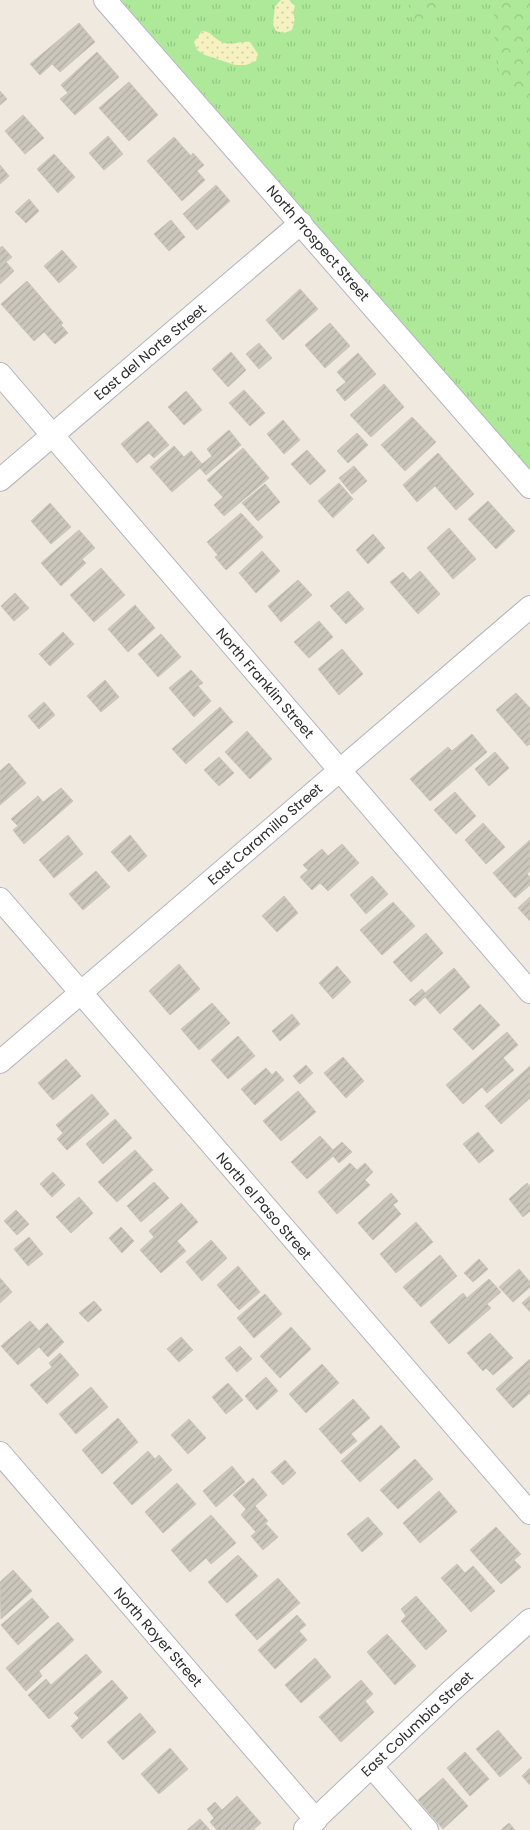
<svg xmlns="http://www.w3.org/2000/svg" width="530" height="1830" viewBox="0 0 530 1830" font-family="Poppins,sans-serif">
<defs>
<pattern id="grass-tufts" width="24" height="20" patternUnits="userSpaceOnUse" patternTransform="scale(1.25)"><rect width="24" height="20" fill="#ade998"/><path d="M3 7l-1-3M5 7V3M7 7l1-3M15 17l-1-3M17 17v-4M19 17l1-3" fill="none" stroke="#95c883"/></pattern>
<pattern id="forest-crowns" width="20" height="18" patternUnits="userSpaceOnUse" patternTransform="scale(1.25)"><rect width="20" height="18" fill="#ade998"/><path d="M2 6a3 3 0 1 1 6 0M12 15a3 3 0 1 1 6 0" fill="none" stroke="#95c883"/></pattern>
<pattern id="sand-dots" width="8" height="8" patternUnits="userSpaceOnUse" patternTransform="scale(1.25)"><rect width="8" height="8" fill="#f5f1c0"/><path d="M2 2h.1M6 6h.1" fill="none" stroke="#d2cfa5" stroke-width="1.8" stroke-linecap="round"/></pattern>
<pattern id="building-hatch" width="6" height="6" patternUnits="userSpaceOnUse" patternTransform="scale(1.25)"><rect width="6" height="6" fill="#cbc7bd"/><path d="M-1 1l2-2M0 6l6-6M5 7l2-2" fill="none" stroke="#afaba3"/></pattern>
</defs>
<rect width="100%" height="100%" fill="#efe9df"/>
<path fill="url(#grass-tufts)" d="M121 0H530V470L520 458Z"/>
<path fill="url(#forest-crowns)" d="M411 0H454L451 9 420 26 406 12Z
M494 0H530V48L527 55 530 61V101C517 93 506 85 499 71 494 62 494 13 494 0Z"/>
<path fill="url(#sand-dots)" d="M281 0H289L295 6 293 13 295 19 292 30 284 33 276 31 273 24 275 6Z
M202 31C211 31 214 39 222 42 231 46 241 41 250 42L258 54 256 61 246 65H235L205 55 197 50 194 42Z"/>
<path fill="url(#building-hatch)" stroke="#cbc6b8" d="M79 23 95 42 60 72 52 64 40 75 30 64Z
M97 52 119 77 75 115 60 99 68 93 61 85Z
M129 82 158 115 129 141 99 108Z
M0 91 7 99 0 105Z
M23 115 44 138 25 154 5 131Z
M108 136 123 154 104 170 89 153Z
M174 137 191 156 193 153 204 165 197 171 205 180 182 201 147 161Z
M54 154 75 177 58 193 37 169Z
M0 165 9 176 0 184Z
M216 185 230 201 197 230 183 214Z
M29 199 39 211 26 223 15 212Z
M171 220 185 237 169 251 154 234Z
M2 246 12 257 6 262 14 271 0 284V248Z
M62 250 77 267 59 283 44 266Z
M27 281 63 323 61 325 68 333 55 344 44 332 34 341 1 304Z
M300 289 318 309 283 340 266 320Z
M330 323 350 346 325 368 305 345Z
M259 343 272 358 259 369 246 354Z
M231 352 246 370 228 387 212 369Z
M358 353 376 374 345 401 336 390 346 382 337 372Z
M384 384 404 407 371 437 350 415Z
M244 390 265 413 250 426 229 403Z
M186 391 202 410 184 425 168 407Z
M412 417 436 442 405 471 381 445Z
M283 420 300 440 284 454 267 434Z
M148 421 169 445 154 458 149 453 137 463 121 444Z
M229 430 241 445 206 475 200 468 172 492 150 467 174 446 184 457 191 451 202 464 212 456 207 449Z
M357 433 368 445 348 463 337 451Z
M243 448 269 478 224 516 214 505 223 497 207 480Z
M307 450 326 471 310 485 291 464Z
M438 453 474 494 456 510 435 486 417 502 403 485Z
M354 466 367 481 352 494 339 478Z
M339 483 353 499 333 518 318 501Z
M265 484 280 502 258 521 242 503Z
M488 501 515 531 496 549 468 519Z
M50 503 71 527 51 544 31 521Z
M241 513 263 537 226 570 215 557 218 555 207 542Z
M449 528 476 559 453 579 427 548Z
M79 530 95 548 82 559 86 563 61 586 41 563Z
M373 534 385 548 368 564 356 550Z
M262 551 280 571 256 593 239 573Z
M101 568 125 595 94 622 70 595Z
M420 571 440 594 418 614 390 582 403 572 410 580Z
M298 580 312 595 281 622 268 606Z
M348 591 364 609 346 624 330 606Z
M15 593 29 608 14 621 1 606Z
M135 605 155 628 128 652 108 629Z
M319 621 333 637 309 658 294 642Z
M63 632 74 644 50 666 39 654Z
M161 634 181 657 158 677 138 654Z
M342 649 363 674 339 695 318 669Z
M191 670 203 683 198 686 211 701 194 717 169 688Z
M105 680 119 697 101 712 87 696Z
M516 693 530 708V744L527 746 496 710Z
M44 702 55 715 39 729 28 716Z
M220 707 233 722 186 764 172 749Z
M247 731 272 759 250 779 225 752Z
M472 734 487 752 430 801 410 779 448 747 452 751Z
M495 752 509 768 489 786 475 769Z
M219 757 234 773 219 786 204 770Z
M9 763 26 783 0 805V771Z
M61 788 73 801 24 844 13 830 18 826 11 819 38 796 43 802Z
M455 792 476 816 456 834 434 810Z
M483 823 505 847 486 864 465 840Z
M68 835 83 854 54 878 39 860Z
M130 835 147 856 129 872 111 852Z
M530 840V871L527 874 530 877V885L515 898 493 873Z
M342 844 359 863 328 891 320 883 312 890 300 877 308 870 303 865 322 849 328 856Z
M96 871 110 887 83 910 69 894Z
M372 876 388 894 366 914 350 895Z
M284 896 298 913 277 932 262 916Z
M530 897V921L518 908Z
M393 902 415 926 382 955 360 930Z
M426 933 443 953 411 982 393 962Z
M179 964 200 989 170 1015 149 991Z
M337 966 351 982 333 999 319 983Z
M454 968 470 987 440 1014 425 997 415 1006 409 1000 422 989 425 993Z
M212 1003 230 1023 199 1050 181 1029Z
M480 1004 500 1025 473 1050 453 1029Z
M292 1014 300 1024 280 1041 272 1031Z
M507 1032 518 1045 503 1058 514 1070 487 1093 482 1087 463 1104 446 1085Z
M238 1036 255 1056 228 1079 211 1060Z
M343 1057 364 1081 346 1098 324 1073Z
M66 1059 81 1076 53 1100 38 1083Z
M306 1065 313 1073 300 1084 293 1076Z
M530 1066V1098L501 1124 485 1106Z
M266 1068 272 1075 276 1071 284 1080 255 1105 241 1089Z
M298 1091 316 1112 281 1141 263 1121Z
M92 1094 109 1114 67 1150 57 1139 63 1133 56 1125Z
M115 1119 132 1138 103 1164 86 1144Z
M478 1132 494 1151 479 1163 463 1144Z
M320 1136 333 1150 342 1142 352 1152 339 1163 333 1156 307 1179 291 1162Z
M135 1150 153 1170 117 1202 98 1182Z
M350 1163 357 1170 365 1163 373 1172 365 1180 370 1185 337 1214 318 1192Z
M53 1172 65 1185 52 1197 40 1184Z
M154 1182 169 1198 141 1222 127 1206Z
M527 1183 530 1187V1211L523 1217 509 1199Z
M391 1193 398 1201 393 1205 401 1214 373 1240 358 1223Z
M79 1197 93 1213 71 1233 56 1217Z
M181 1203 198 1222 177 1241 186 1251 161 1273 140 1250 154 1237 149 1231Z
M16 1210 29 1224 17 1235 4 1221Z
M416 1222 433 1242 396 1273 380 1254Z
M121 1227 134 1241 122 1253 109 1238Z
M29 1237 43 1254 28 1266 14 1249Z
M211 1240 227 1258 202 1281 186 1262Z
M440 1255 457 1276 421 1307 403 1287Z
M479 1259 488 1269 473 1282 464 1273Z
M238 1266 260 1292 239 1310 217 1285Z
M519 1269 530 1282V1287L513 1302 499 1287Z
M0 1278 12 1292 0 1303Z
M489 1279 501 1292 487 1304 491 1308 449 1344 430 1322 463 1293 467 1298Z
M265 1294 282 1314 254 1338 237 1318Z
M530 1296V1312L522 1303Z
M94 1301 102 1310 88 1322 79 1313Z
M30 1321 39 1331 47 1323 64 1342 48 1357 39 1347 18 1365 1 1346Z
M291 1327 311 1349 280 1378 260 1356Z
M490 1333 513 1358 493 1375 486 1368 483 1371 467 1353Z
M181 1337 193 1350 179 1362 167 1349Z
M240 1346 252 1359 237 1372 225 1358Z
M60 1353 79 1375 47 1404 30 1385 52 1367 49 1363Z
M530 1359V1393L513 1408 496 1389Z
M322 1364 339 1383 306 1413 289 1394Z
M266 1377 278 1391 257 1410 245 1396Z
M228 1383 243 1400 226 1414 212 1397Z
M91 1387 108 1407 76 1434 59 1414Z
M353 1399 370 1418 351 1434 357 1441 341 1454 319 1429Z
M118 1418 138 1442 102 1474 82 1450Z
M189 1419 206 1438 188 1454 171 1435Z
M381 1425 400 1447 360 1482 341 1461Z
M148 1451 155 1459 159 1455 172 1470 132 1505 113 1483Z
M415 1459 433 1479 398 1509 380 1490Z
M285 1460 296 1473 283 1485 271 1472Z
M232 1466 245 1482 216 1507 203 1491Z
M253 1478 267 1495 255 1506 268 1521 256 1532 241 1515 246 1509 233 1495Z
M177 1483 196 1504 163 1533 145 1512Z
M439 1491 457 1512 420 1543 403 1523Z
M211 1515 236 1543 211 1564 206 1558 190 1572 171 1550Z
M368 1517 383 1534 362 1552 347 1534Z
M266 1524 278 1537 263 1550 251 1536Z
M496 1527 521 1554 514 1560 521 1567 501 1584 470 1550Z
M238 1555 258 1576 227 1603 208 1582Z
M457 1564 465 1573 473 1566 495 1591 471 1612 441 1578Z
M13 1570 32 1591 1 1619 0 1582Z
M278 1578 300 1603 257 1640 235 1615Z
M416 1596 447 1631 426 1650 401 1621 406 1616 401 1609Z
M32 1598 49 1617 18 1645 1 1625Z
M297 1615 306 1625 299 1631 307 1640 275 1669 258 1650Z
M58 1622 74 1640 39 1671 42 1676 26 1691 6 1668Z
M387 1634 416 1666 395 1685 367 1652Z
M86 1654 102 1672 49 1719 28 1695 46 1679 51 1685Z
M315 1658 331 1677 301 1703 285 1685Z
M112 1680 128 1698 82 1739 71 1726 79 1718 74 1713Z
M361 1680 373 1694 365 1701 374 1712 341 1742 319 1717Z
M140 1713 156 1732 123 1760 107 1742Z
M498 1730 522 1758 500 1777 476 1749Z
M170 1748 188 1769 159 1794 141 1774Z
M465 1752 489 1779 470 1796 447 1768Z
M530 1768V1785L522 1776Z
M443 1778 468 1806 443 1829 418 1800Z
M237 1796 261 1823 253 1830H217L210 1822 214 1818 207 1809 215 1802 222 1810Z
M200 1819 210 1830H187Z
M509 1823 515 1830H501Z"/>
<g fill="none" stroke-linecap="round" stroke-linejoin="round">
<g stroke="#b3b4c1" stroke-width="24">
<path id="minor" d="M105 0 530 487
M0 374 530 992
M0 480 301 223
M0 899 530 1513
M0 1062 530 607
M0 1453 316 1820
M372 1767 427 1830
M305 1829 450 1692 530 1620"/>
</g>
<use href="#minor" stroke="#fff" stroke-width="22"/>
</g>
<g text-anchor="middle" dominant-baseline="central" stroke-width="4" stroke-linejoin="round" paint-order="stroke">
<g font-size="14" fill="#2d2d2d" stroke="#fff">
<text transform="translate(318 243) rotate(49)">North Prospect Street</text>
<text transform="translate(150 352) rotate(-40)">East del Norte Street</text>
<text transform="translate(265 683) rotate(49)">North Franklin Street</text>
<text transform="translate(265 834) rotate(-41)">East Caramillo Street</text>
<text transform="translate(264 1206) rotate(49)">North el Paso Street</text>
<text transform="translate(158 1637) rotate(49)">North Royer Street</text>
<text transform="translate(417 1724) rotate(-43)">East Columbia Street</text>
</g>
</g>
</svg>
